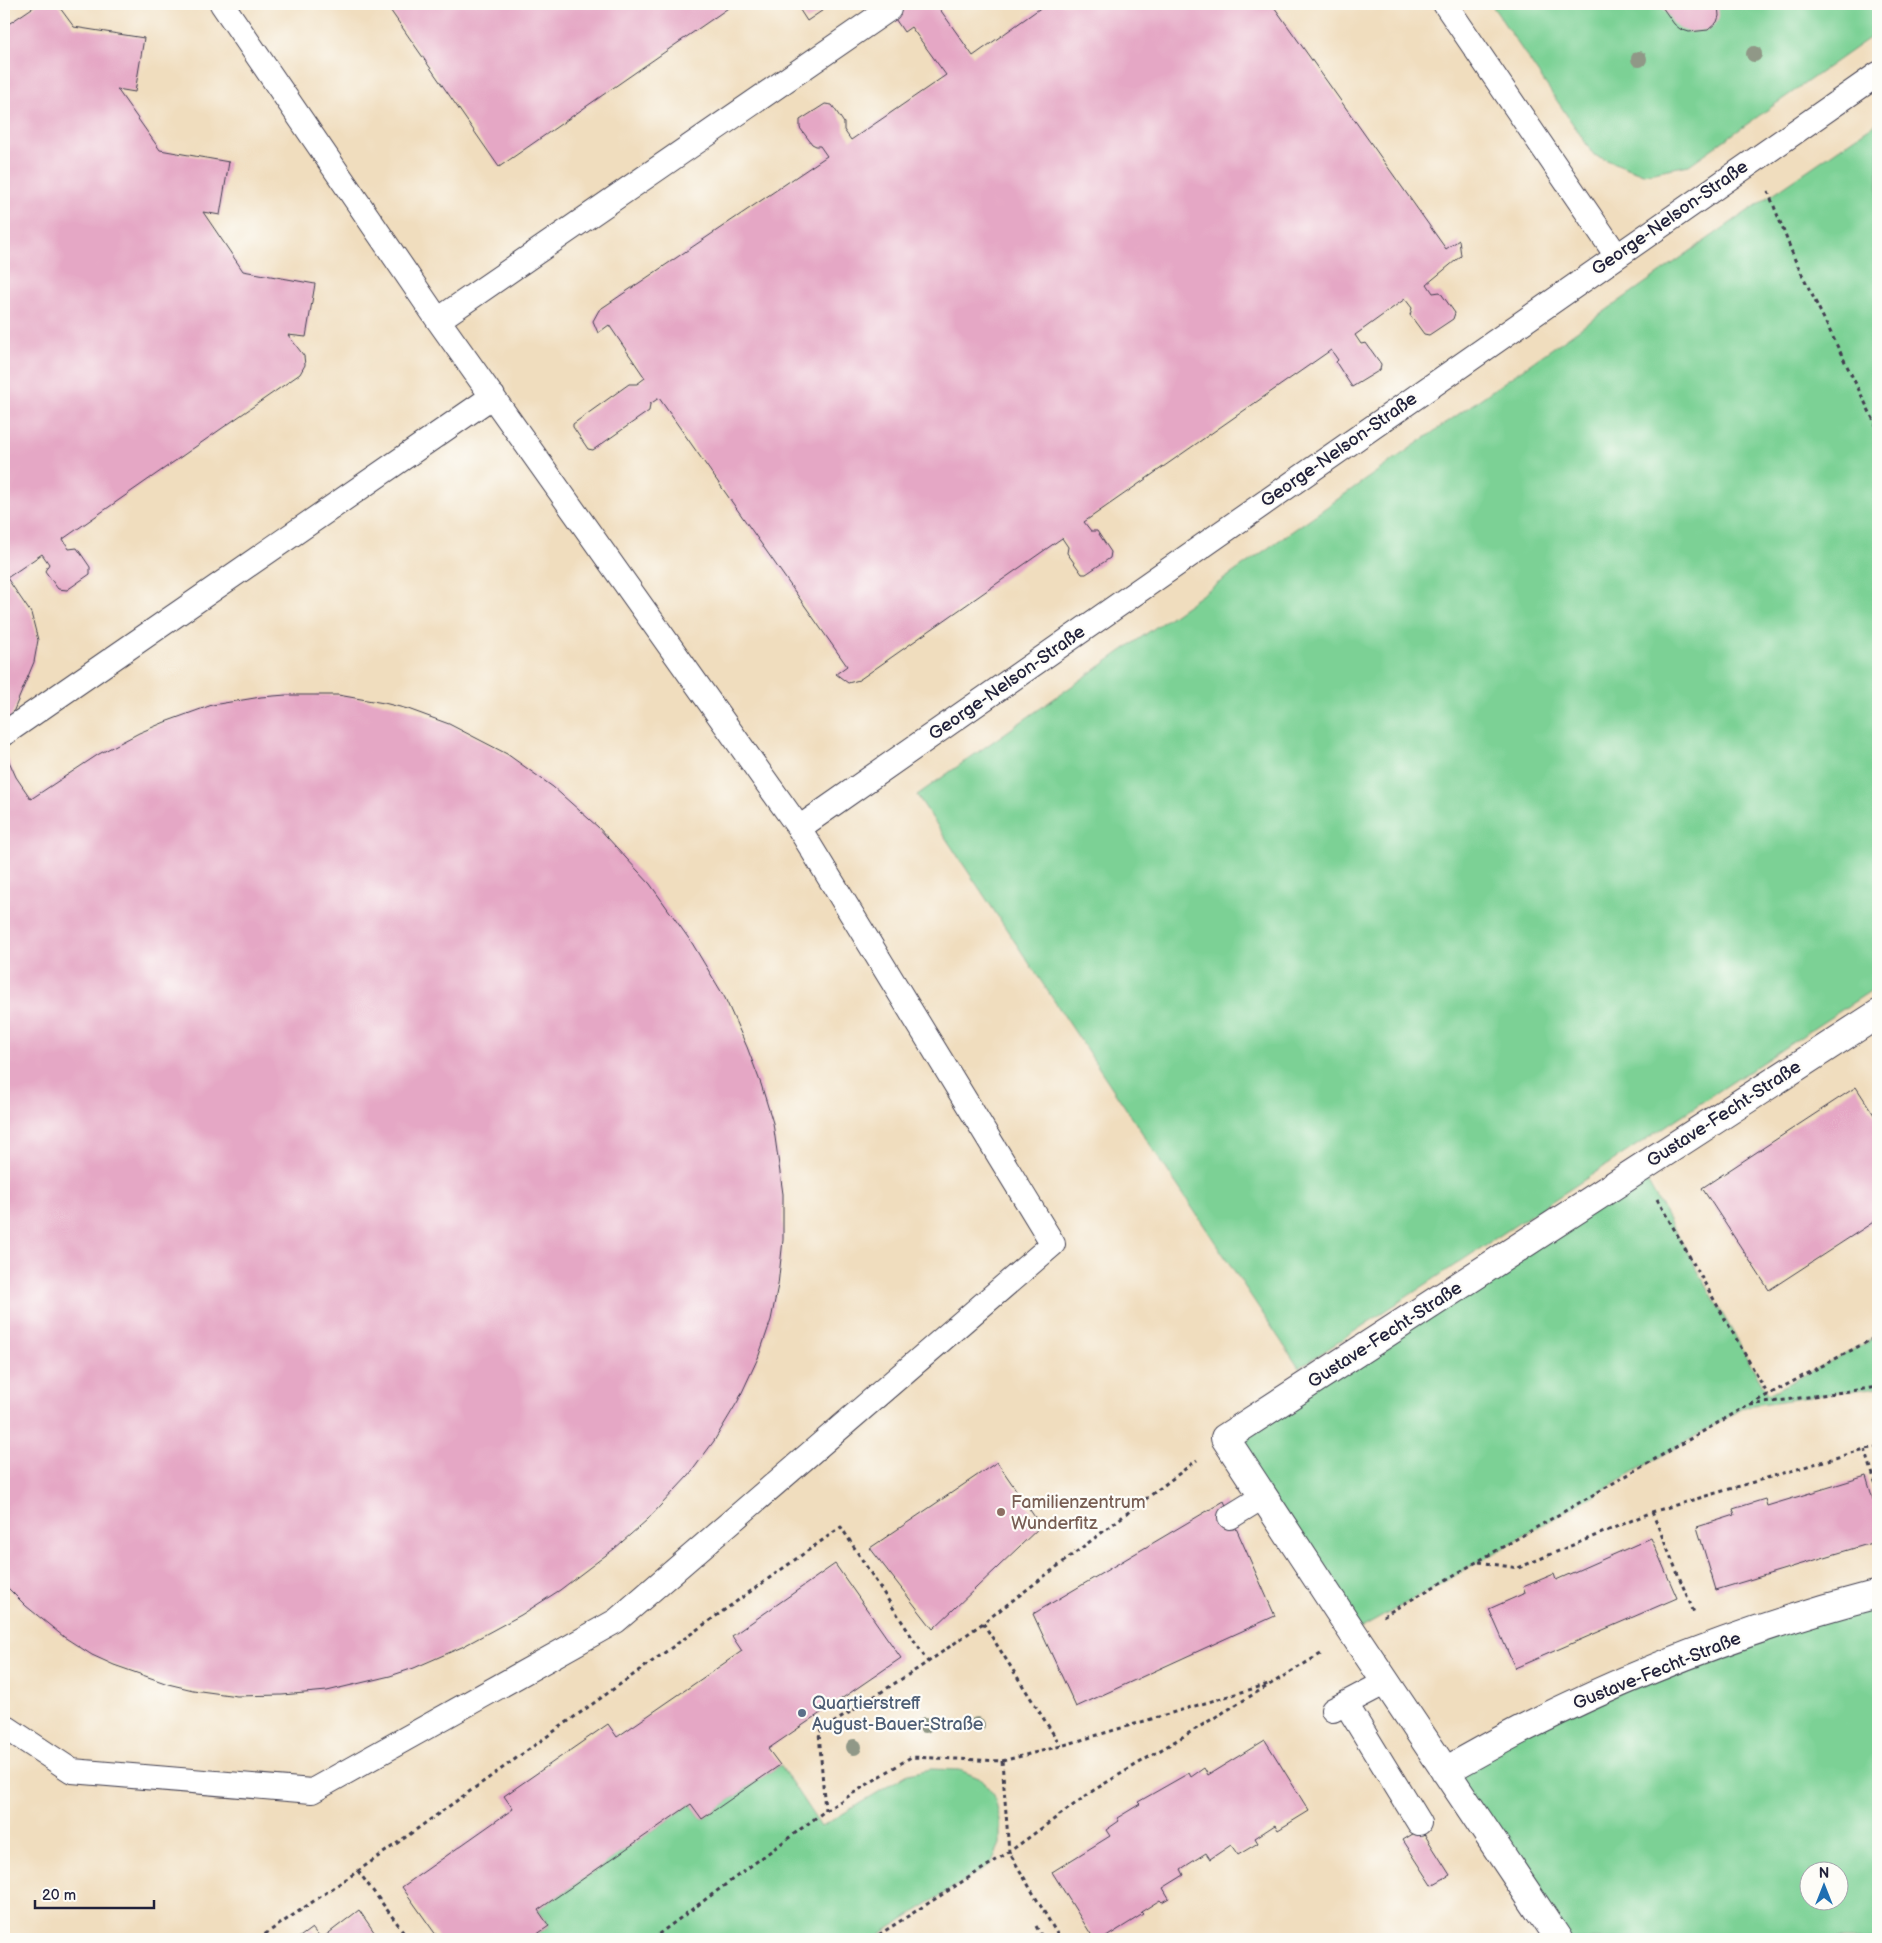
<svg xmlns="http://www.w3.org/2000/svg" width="1882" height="1943" viewBox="0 0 1882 1943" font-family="'Balsamiq Sans',sans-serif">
<rect width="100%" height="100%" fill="#fdfcf7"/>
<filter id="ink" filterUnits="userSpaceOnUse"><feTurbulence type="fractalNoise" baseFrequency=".02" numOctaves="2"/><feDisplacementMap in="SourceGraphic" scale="10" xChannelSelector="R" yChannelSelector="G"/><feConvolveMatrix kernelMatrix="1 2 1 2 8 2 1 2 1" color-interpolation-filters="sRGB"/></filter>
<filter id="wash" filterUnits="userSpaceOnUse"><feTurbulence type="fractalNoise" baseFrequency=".0096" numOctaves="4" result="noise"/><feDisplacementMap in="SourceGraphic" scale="20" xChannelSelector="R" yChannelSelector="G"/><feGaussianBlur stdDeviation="1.12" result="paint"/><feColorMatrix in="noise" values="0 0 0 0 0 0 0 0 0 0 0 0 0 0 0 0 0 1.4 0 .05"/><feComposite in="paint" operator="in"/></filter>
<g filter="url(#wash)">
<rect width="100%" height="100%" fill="#f0ddbe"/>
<path fill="#7cd195" stroke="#4f7a68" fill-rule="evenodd" d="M1491 4H1878V32L1689 165 1643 174 1594 155Z
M1878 122V986L1299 1368 917 795 1729 224Z
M1640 1169 1768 1394 1878 1336V1387L1747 1406 1479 1562 1353 1633 1225 1438Z
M1878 1594V1939H1558L1445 1771 1528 1726ZM1810 1870H1840V1900H1810Z
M780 1765 821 1827 908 1774 931 1769 960 1770 981 1779 994 1795 1000 1820V1844L991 1864 872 1939H530L549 1926 538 1910 691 1804 702 1819Z"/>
<g id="blocks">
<path fill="#e5a7c5" d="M38 4H57L74 27 144 38 135 92 117 89 160 150 229 162 220 215 203 212 243 271 315 284 306 337 288 335 304 356 305 365 300 374 63 539 69 549 77 548 90 567V574L67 590 58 589 45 571 49 564 42 554 7 578 31 613 38 640 34 662 4 734V27Z
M386 4H734L499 167Z
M796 4H832L807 21Z
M885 4H945L939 8 973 56 1046 4H1272L1446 249 1459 240 1461 256 1427 284 1433 293 1440 292 1455 313 1453 319 1429 335 1424 334 1410 315 1412 308 1405 299 1355 335 1361 344 1366 343 1381 364 1380 370 1352 387 1337 364 1336 362 1338 360 1331 350 1084 522 1091 531H1097L1111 552 1110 558 1086 574H1082L1067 553 1068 547 1062 538 859 680 848 683 836 674 847 666 659 398 650 404 649 411 593 450 588 449 573 427V424L629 384H637L645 378 609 325 598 333 593 321 599 310 827 156 820 146H816L812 144 800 128V120L825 104 832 105 844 123V130L851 140 946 75 911 27 904 32Z
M1660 4H1718L1719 16 1717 22 1708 30 1689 32 1680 29 1674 24Z
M286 695H338L384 703 408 709 449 724 507 754 553 787 598 827 626 858 650 884 692 943 725 998 747 1047 761 1084 773 1123 783 1194V1240L778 1285 771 1320 758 1358 738 1401 714 1441 689 1475 647 1520 614 1549 560 1590 521 1615 462 1647 414 1668 390 1676 327 1691 282 1695 237 1696 193 1690 168 1684 114 1665 92 1655 64 1637 26 1606 4 1584V750L16 777 31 799 99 754 139 733 165 722 212 705 261 697Z
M1856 1087 1878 1121V1219L1769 1290 1702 1188Z
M997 1462 1041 1526 933 1629 870 1548Z
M1866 1476 1878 1516V1541L1716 1590 1697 1527 1735 1515 1733 1509 1765 1499 1767 1506Z
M1224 1501 1275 1616 1076 1707 1033 1614Z
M1651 1538 1677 1598 1515 1668 1489 1609 1525 1593 1523 1587 1554 1574 1556 1580Z
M835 1564 901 1658 768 1749 780 1765 702 1819 691 1804 538 1910 549 1926 530 1939H439L402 1887 513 1809 504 1796 608 1724 617 1737 742 1651 732 1636Z
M1265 1740 1309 1811 1278 1830 1275 1825 1255 1838 1258 1843 1238 1855 1231 1845 1210 1859 1206 1853 1181 1869 1184 1875 1163 1888 1169 1898 1162 1902 1160 1900 1141 1912 1143 1914 1103 1939H1094L1052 1872 1110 1836 1106 1830 1119 1821 1117 1818 1140 1804 1138 1802 1189 1773 1191 1777 1204 1768 1208 1775Z
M1421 1829 1450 1875 1432 1885 1403 1840Z
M359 1910 379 1939H297L312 1928 321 1939Z"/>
</g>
</g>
<g filter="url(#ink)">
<use href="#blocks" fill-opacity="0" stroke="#413e4f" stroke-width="1"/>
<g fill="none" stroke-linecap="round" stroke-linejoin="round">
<g stroke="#413e4f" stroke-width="26">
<path id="service" d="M1445 4 1617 256
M438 320 889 9
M5 733 493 396
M799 828 1878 74
M1230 1517 1264 1496
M1346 1704 1419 1823
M1333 1710 1386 1682
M4 1726 72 1771 312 1791 616 1621 1053 1244 799 828 438 320 222 4"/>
</g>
<g stroke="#413e4f" stroke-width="30">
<path id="minor" d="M1445 1771C1473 1756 1500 1740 1528 1726 1639 1670 1757 1625 1878 1594
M1558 1939 1353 1633 1225 1438 1878 1014"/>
</g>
<path stroke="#413e4f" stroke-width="3" stroke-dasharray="4 4" stroke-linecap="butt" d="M1576 4 1584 7 1594 4
M1768 191 1795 260 1878 429
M1657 1199 1768 1395
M1750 1405 1878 1387
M1865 1449 1878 1491
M1652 1512 1695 1615
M1479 1562 1518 1568 1652 1512 1865 1449 1878 1447
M1383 1616 1747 1406 1878 1336
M983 1623 1061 1746
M1002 1761 1009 1852 1060 1939
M825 1811 819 1732 928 1662 983 1623 1197 1460
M358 1871 409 1939
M1036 1926 1043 1939
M258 1939 358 1871 841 1527 928 1662
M652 1939 825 1811 911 1757 1002 1761 1061 1746 1272 1683
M872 1939 1009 1852 1094 1790 1324 1652"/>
<use href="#service" stroke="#fff" stroke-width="24"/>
<use href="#minor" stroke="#fff" stroke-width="28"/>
</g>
<g fill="#909887">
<circle cx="1754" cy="54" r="8"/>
<circle cx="1639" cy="59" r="8"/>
<circle cx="925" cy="1725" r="8"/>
<circle cx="977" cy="1725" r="8"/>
<circle cx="854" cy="1747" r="8"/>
</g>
</g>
<circle fill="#8d6e63" stroke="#fdfcf7" stroke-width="2" cx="1001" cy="1512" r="5"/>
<circle fill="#5c6f8a" stroke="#fdfcf7" stroke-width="2" cx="802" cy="1713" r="5"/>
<g text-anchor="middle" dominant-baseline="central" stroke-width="4.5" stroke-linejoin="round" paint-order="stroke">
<g font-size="18" fill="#22223b" stroke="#fdfcf7">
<text transform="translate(1670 218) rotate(-35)">George-Nelson-Straße</text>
<text transform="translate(1339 450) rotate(-35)">George-Nelson-Straße</text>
<text transform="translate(1007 683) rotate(-35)">George-Nelson-Straße</text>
<text transform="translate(1724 1114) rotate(-33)">Gustave-Fecht-Straße</text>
<text transform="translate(1385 1335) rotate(-33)">Gustave-Fecht-Straße</text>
<text transform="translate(1657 1671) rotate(-22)">Gustave-Fecht-Straße</text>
</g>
<g font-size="18" fill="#785e54" stroke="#fdfcf7" text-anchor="start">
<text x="1011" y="1502">Familienzentrum<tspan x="1011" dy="21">Wunderfitz</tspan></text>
</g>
<g font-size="18" fill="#4e5e75" stroke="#fdfcf7" text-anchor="start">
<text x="812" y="1703">Quartierstreff<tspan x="812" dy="21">August-Bauer-Straße</tspan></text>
</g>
</g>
<rect width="1882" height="1943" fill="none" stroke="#fdfcf7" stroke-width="20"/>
<g transform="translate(1824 1886)"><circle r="24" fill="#fdfcf7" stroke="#a5a5ac"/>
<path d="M0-4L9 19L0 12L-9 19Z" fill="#1f6fb2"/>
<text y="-8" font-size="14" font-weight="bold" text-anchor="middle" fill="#22223b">N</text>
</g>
<path d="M35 1900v8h119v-8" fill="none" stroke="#22223b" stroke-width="2.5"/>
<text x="42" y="1900" font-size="15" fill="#22223b" stroke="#fdfcf7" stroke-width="4" paint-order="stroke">20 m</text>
</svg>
